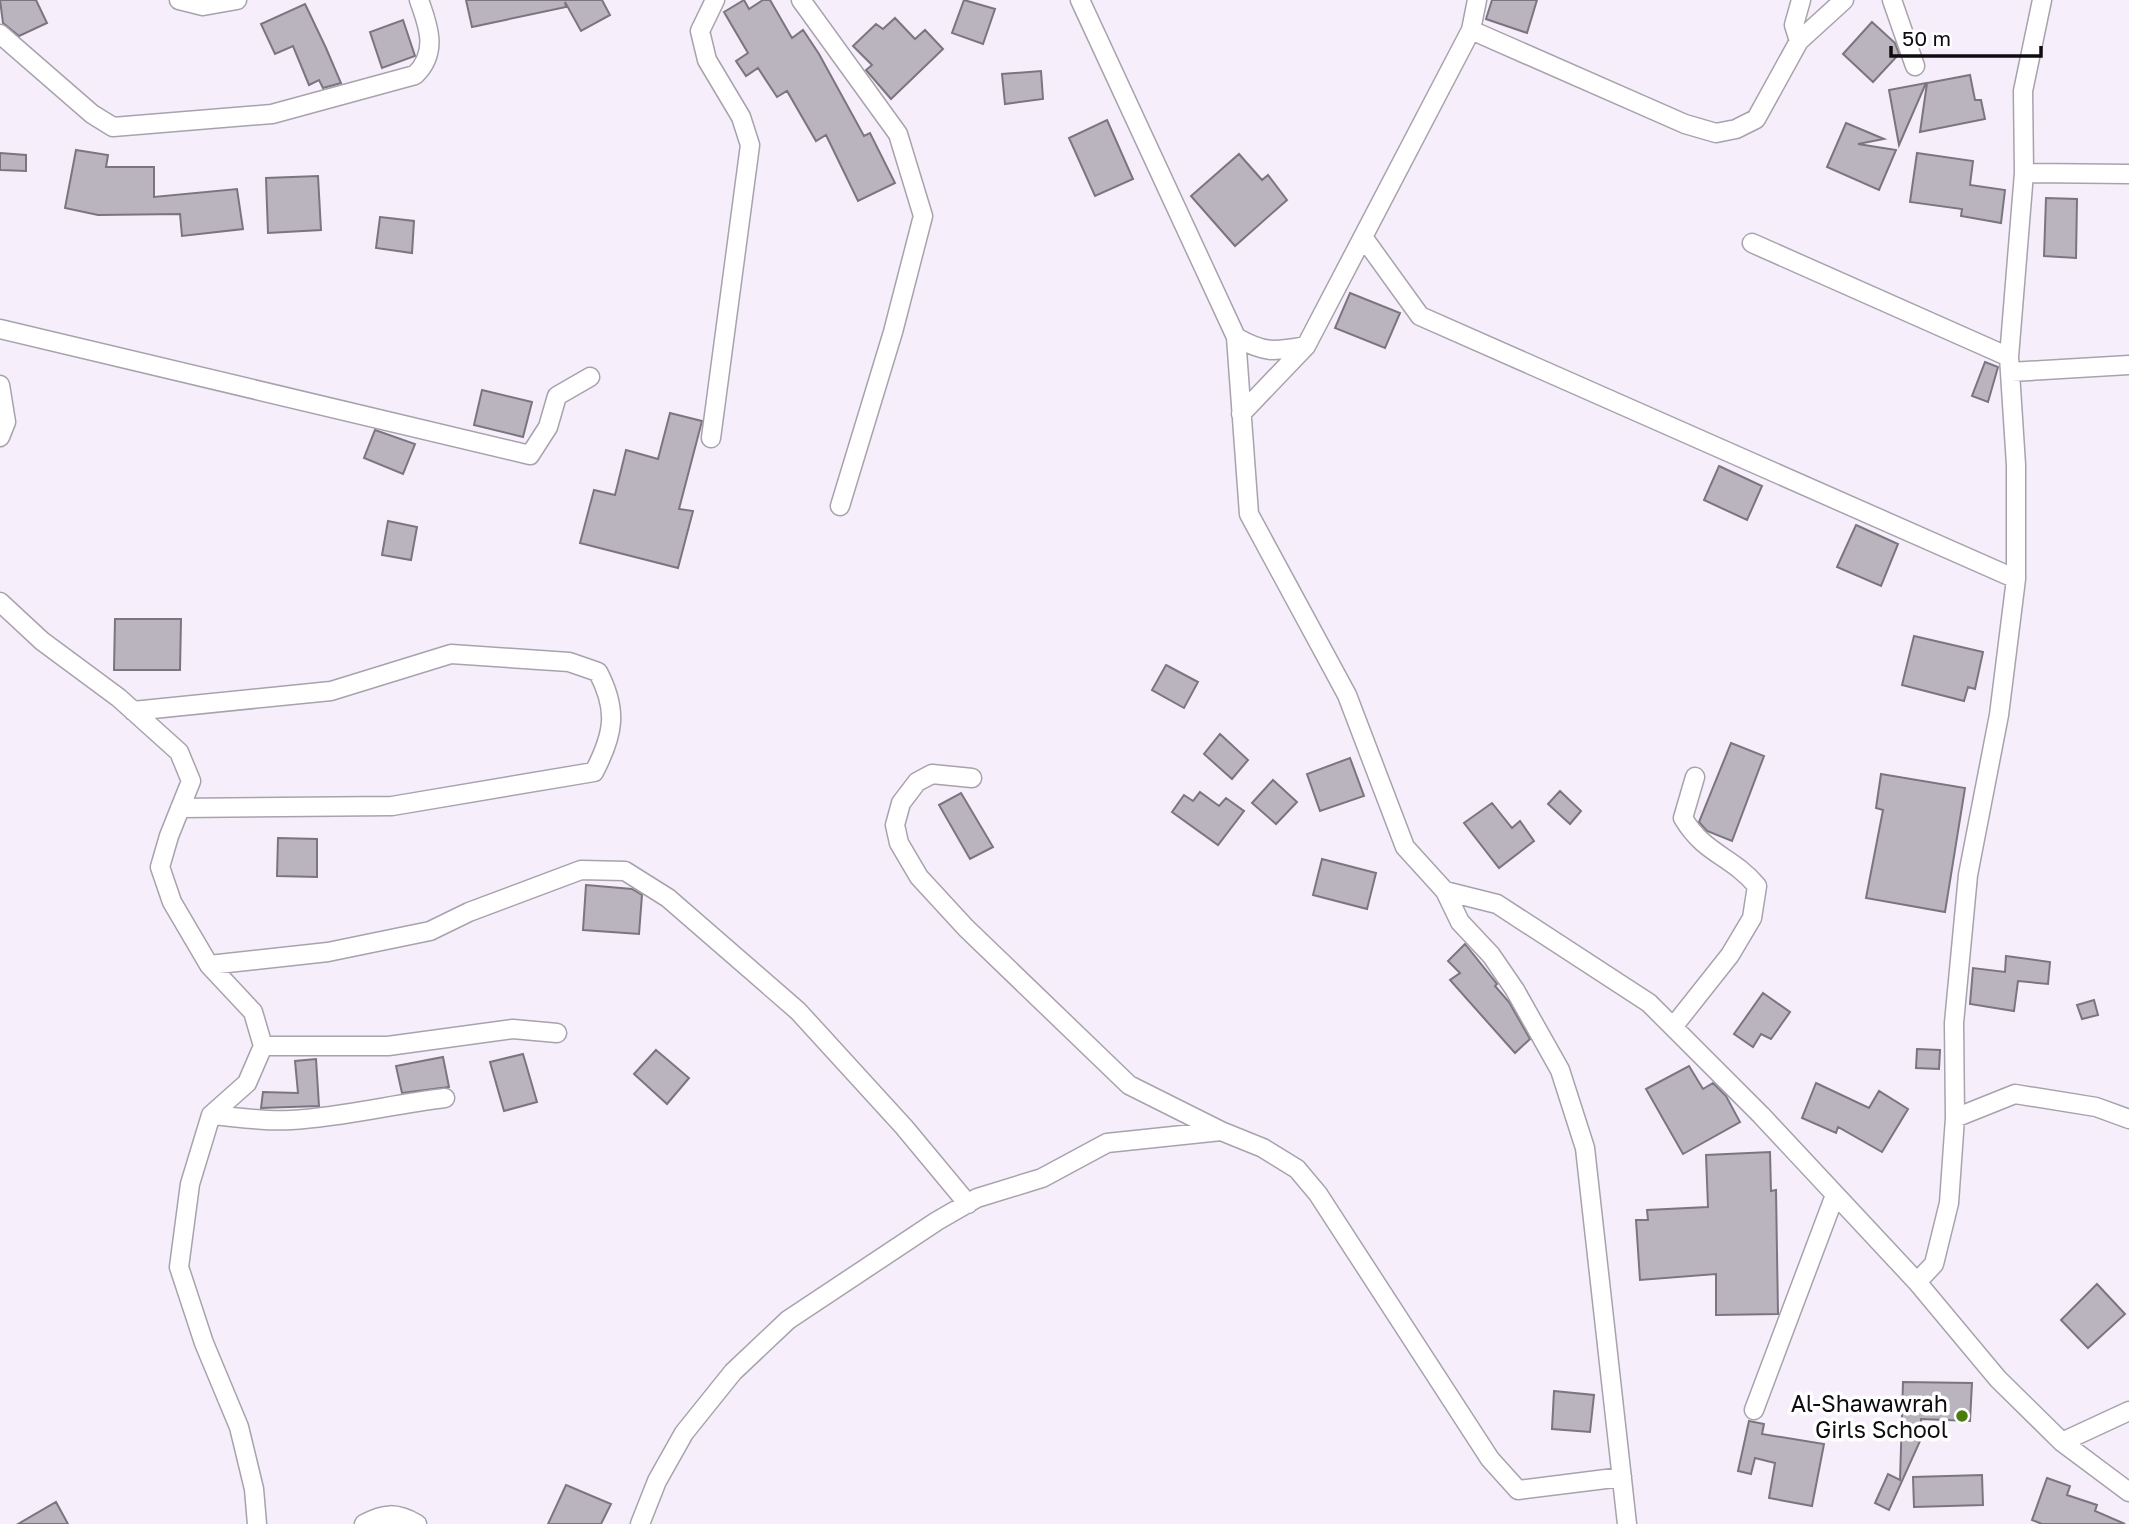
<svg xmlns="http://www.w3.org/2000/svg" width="2129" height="1524" viewBox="0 0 2129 1524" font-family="'Golos Text',sans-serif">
<rect width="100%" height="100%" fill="#f6effb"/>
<path fill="#bab4bf" stroke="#7b757f" stroke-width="2" d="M0 0H36L47 23 19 36 3 23Z
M466 0H602L610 15 581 31 565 2 566 7 472 27Z
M744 0 749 9 763 0H770L792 38 803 30 819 54 864 136 870 133 895 183 858 201 826 135 816 141 787 91 777 97 758 68 746 76 736 61 748 53 724 12Z
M964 0 995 9 983 44 952 33Z
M1492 0H1537L1527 33 1486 19Z
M305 4 326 48 341 83 323 88 319 80 309 85 293 46 275 54 261 24Z
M895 18 915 39 925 30 943 49 891 99 866 70 872 65 853 46 876 24 883 29Z
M403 20 415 56 382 68 370 32Z
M1872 22 1895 43 1899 54 1873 82 1843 54Z
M1041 71 1043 99 1005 104 1002 74Z
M1970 75 1975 100H1981L1985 119 1920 132 1927 83Z
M1926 83 1899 145 1889 90Z
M1107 120 1133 179 1095 196 1069 138Z
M1846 123 1884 139 1858 144 1896 150 1879 190 1827 167Z
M76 150 108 155 106 167H154V197L237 189 243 229 182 236 180 214 98 215 65 208Z
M0 153 26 155V171L0 170Z
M1917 153 1973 161 1970 185 2005 190 2001 223 1961 216 1962 209 1910 202Z
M1239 154 1262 180 1268 175 1287 200 1235 246 1191 196Z
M318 176 321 230 268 233 266 178Z
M2046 198 2077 199 2076 258 2044 256Z
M380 217 414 221 412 253 376 248Z
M1350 293 1400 313 1385 348 1335 328Z
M1985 362 1998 367 1988 402 1972 396Z
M482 390 532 402 523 437 474 425Z
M670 413 702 421 679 509 693 511 678 568 580 543 594 490 615 495 626 450 658 459Z
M375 430 415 444 403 474 364 458Z
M1719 466 1762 486 1747 520 1704 500Z
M388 521 417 527 411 560 382 555Z
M1856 525 1898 544 1881 586 1837 567Z
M115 619H181L180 670H114Z
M1914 636 1983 652 1975 689 1968 687 1964 701 1902 685Z
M1166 665 1198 682 1184 708 1152 690Z
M1220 734 1248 760 1232 779 1204 754Z
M1731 743 1764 756 1732 841 1707 831 1699 822Z
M1350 758 1364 796 1320 811 1307 774Z
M1881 774 1965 788 1945 912 1866 898 1883 810 1876 808Z
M1273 780 1297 802 1276 824 1252 803Z
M1560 791 1581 811 1570 824 1548 804Z
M1200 792 1219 806 1226 798 1244 811 1218 845 1172 812 1184 795 1193 801Z
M961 793 993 847 970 859 939 805Z
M1492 803 1512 828 1520 821 1534 841 1499 868 1464 823Z
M278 838 317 839V877L277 876Z
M1322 859 1376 873 1367 909 1313 895Z
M586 885 632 889 642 895 639 934 583 930Z
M1465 944 1497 984 1495 986 1509 1002 1530 1039 1515 1053 1450 980 1460 973 1448 961Z
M2006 956 2050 962 2048 984 2018 981 2014 1011 1970 1004 1973 968 2005 972Z
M1763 993 1790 1012 1771 1039 1761 1034 1753 1047 1734 1034Z
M2094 1000 2098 1015 2082 1019 2077 1005Z
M1917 1049 1940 1050 1939 1069 1916 1068Z
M656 1050 689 1078 667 1104 634 1074Z
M523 1054 537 1102 504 1111 490 1062Z
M443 1057 449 1087 402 1093 396 1066Z
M316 1059 319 1106 261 1108 263 1092 298 1093 295 1061Z
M1689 1066 1703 1089 1713 1083 1726 1096 1740 1122 1683 1154 1646 1089Z
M1816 1083 1869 1108 1879 1091 1908 1109 1882 1152 1838 1127 1836 1133 1802 1118Z
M1770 1152 1771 1191 1776 1190 1778 1314 1716 1315V1274L1640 1280 1636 1220H1648L1647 1210 1708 1207 1706 1155Z
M2097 1284 2125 1314 2088 1348 2061 1320Z
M1903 1382 1972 1383 1970 1421 1921 1419 1920 1441 1889 1510 1875 1503 1888 1474 1900 1480Z
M1554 1391 1594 1395 1590 1432 1552 1429Z
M1749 1421 1764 1424 1762 1434 1824 1444 1812 1506 1769 1498 1775 1463 1755 1458 1751 1474 1738 1471Z
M1982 1475 1983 1505 1914 1507 1913 1477Z
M2047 1478 2070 1486 2067 1495 2097 1505 2095 1511 2125 1524H2042L2032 1520Z
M566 1485 611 1504 601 1524H548Z
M56 1502 68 1524H18Z"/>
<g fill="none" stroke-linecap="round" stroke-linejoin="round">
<g stroke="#a8a2ad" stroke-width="21">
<path id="minor" d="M179 0 203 6 237 0
M801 0 898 134 923 216 893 332 840 506
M1080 0 1236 337 1249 514 1347 695 1405 847 1445 891 1460 922 1491 955 1515 990 1560 1070 1585 1148 1627 1524
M1892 0 1915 66
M1471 30 1685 124 1716 133 1736 129 1756 119 1799 41 1844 0
M0 34 92 114 113 127 272 114 415 75C438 53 429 27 419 0
M1799 41 1794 25 1801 0
M2024 173 2129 174
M1363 237 1420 316 2016 579
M1752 243 2009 357
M0 329 530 455 548 427 557 396 590 377
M1236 337C1264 353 1274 352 1305 346
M2011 372 2129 365
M0 385 6 422 0 437
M1241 414 1306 346 1471 30 1477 0
M711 438 750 145 741 117 707 60 700 31 715 0
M0 602 42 641 119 698 179 752 191 781 169 836 160 867 172 902 209 965 253 1012 263 1046 247 1083 211 1115 190 1184 179 1267 204 1343 239 1427 254 1489 257 1524
M133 711 331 691 451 654 569 662 598 672C618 710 614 734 594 772L392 806 180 808
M972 778 932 774 917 782 901 803 895 825 899 843 919 877 966 928 1129 1085 1221 1131
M1445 891 1497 904 1649 1003 1761 1115 1917 1282 1998 1379 2062 1442 2129 1492
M209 965 328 952 430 931 469 912 581 870 625 871 668 898 798 1011 904 1127 968 1204
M1673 1027 1730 955 1752 918 1757 886C1731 855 1705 855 1683 818L1695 777
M263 1046H388L513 1029 557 1033
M211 1115C237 1117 265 1122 291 1120 344 1117 393 1104 445 1098
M1955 1118 2015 1094 2096 1107 2129 1119
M1917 1282 1934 1264 1949 1203 1955 1118 1954 1023 1968 875 1999 715 2016 579V465L2009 357 2024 173 2023 91 2042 0
M1754 1410 1835 1195
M2062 1442 2129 1411
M364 1524C384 1513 396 1512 417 1524
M640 1524 657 1481 684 1433 733 1372 788 1320 937 1221 977 1198 1042 1178 1107 1143 1221 1131 1263 1148 1297 1169 1318 1194 1490 1459 1518 1490 1622 1477"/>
</g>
<use href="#minor" stroke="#fff" stroke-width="18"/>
</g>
<circle fill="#4a7d0b" stroke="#fff" stroke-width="2.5" cx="1962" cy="1416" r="7"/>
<g text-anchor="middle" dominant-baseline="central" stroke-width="7" stroke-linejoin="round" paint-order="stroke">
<g font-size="23" fill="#100d11" stroke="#fff" text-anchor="end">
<text x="1948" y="1403">Al-Shawawrah<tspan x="1948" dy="26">Girls School</tspan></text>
</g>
</g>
<path d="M1891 46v10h150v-10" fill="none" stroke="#100d11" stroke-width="3.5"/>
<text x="1902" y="46" font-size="21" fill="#100d11" stroke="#ffffff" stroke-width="5" paint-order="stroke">50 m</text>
</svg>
